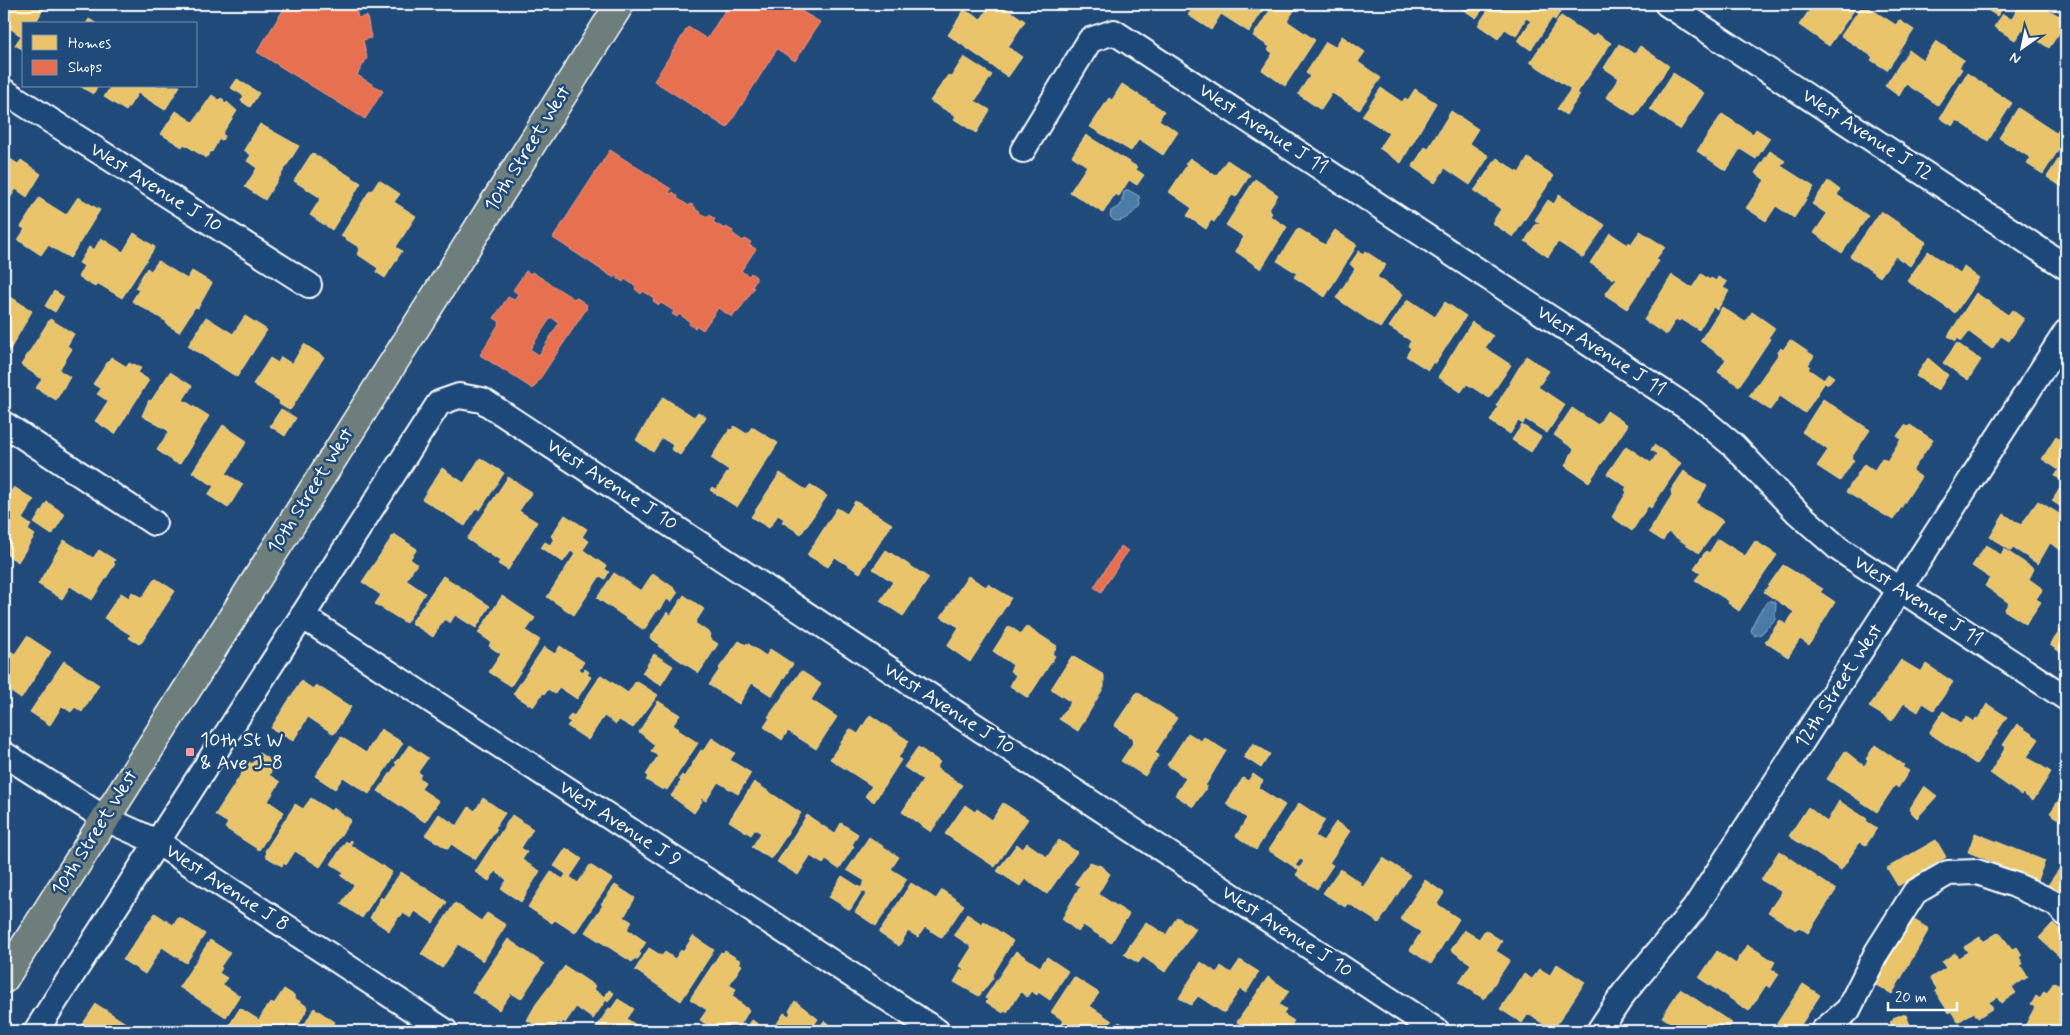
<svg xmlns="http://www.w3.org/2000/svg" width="2070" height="1035" viewBox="0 0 2070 1035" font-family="Mynerve,sans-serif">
<rect width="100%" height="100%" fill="#1f4a7a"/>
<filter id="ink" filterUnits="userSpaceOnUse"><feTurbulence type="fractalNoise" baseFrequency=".02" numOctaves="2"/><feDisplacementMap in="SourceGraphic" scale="10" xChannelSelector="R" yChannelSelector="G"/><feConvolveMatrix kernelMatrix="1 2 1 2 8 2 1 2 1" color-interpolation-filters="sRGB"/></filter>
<g filter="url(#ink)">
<path fill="#4c7ba8" stroke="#94b0cb" d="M1128 190 1139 196 1140 205C1134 213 1117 229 1110 216L1111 211 1121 205 1124 192Z
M1770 600 1776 603 1775 620 1761 634 1755 636 1751 631C1754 619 1761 608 1770 600Z"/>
<path fill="#e9c46a" stroke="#f0d697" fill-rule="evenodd" d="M13 4H46L35 24H24V50L15 45 21 36 4 24V18Z
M991 4H1000L1025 21 1008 47 1022 57 1008 77 948 35 964 10 981 19Z
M1196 4H1267L1249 32 1221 14 1211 30 1188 15Z
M1274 4 1298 5 1287 21 1315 40 1285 86 1262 70 1273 53 1268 50 1270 47 1253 36Z
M1455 4H1487L1476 18Z
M1492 4H1535L1543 9 1546 4H1561L1564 6 1555 20 1552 18 1531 50 1518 41 1531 21 1526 18 1516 36 1505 29 1498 39 1478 25Z
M1814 4H1845L1854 10 1829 46 1799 25Z
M1863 4 1896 25 1899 20 1914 30 1887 70 1871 60 1873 57 1841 36Z
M1986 4H2006L1997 16 1983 7Z
M2021 4H2052L2048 10 2066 19V23L2049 48 2022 30 2015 40 1994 27 2003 14 2011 19Z
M2059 4H2066V16L2060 12Z
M1561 16 1593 37 1596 33 1611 43 1577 93 1580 95 1566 115 1557 109 1571 89 1530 62Z
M89 19 97 24H86Z
M2066 33V50L2064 49 2065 47 2060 43Z
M1342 36 1365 52 1358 62 1381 78 1359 110 1332 93 1321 110 1298 94 1310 76 1306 73 1326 42 1335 47Z
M1936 41 1964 60 1959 67 1962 69 1938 105 1906 84 1899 96 1885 86 1909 50 1923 60Z
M1619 44 1634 54 1640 46 1669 66 1635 116 1606 97 1619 78 1604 68Z
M964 57 992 75 975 101 990 110 976 133 954 119 956 116 930 101 948 75 951 77Z
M1673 73 1704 93 1680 130 1650 109Z
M1967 73 2012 103 1988 141 1957 120 1953 126 1940 118Z
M237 79 259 93 250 107 241 101 244 96 231 88Z
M1122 84 1164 111 1159 120 1178 132 1163 155 1139 139 1131 151 1090 127 1109 98 1112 100Z
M80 86H98L93 94Z
M111 86H180L165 110 138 93 126 111 104 97Z
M1381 88 1402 102 1405 98 1408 100 1415 89 1436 103 1401 163 1379 148 1389 133 1362 116Z
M212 95 219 100 221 98 224 100 223 102 226 104 227 102 237 111 222 134 225 136 222 140 219 139 212 152 211 151 206 158 184 144 182 147 161 134 176 111 193 122Z
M2018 108 2056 133 2061 125 2066 129V138L2043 174 2027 164 2031 158 1999 138Z
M1451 111 1478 129 1469 143 1489 156 1470 185 1445 168 1435 183 1412 167 1425 147 1428 149Z
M1722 114 1753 134 1756 129 1770 138 1756 159 1740 149 1726 171 1697 151Z
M260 124 299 146 265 200 245 187 257 168 247 161 251 155 244 150Z
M1086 135 1137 167 1135 169 1144 175 1137 185 1129 180 1119 196 1115 194 1103 213 1070 192 1087 166 1072 156Z
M1770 151 1785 161 1781 166 1814 187 1794 218 1776 206 1766 221 1746 208 1765 180 1755 173Z
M312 153 361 183 332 230 310 215 321 198 294 181Z
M4 155 18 164 21 160 41 174 27 197 16 189 10 198 4 194Z
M2061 155 2066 158V183L2062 187 2047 177Z
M1190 158 1216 176 1227 160 1250 175 1236 197 1232 195 1214 222 1211 220 1206 229 1187 216 1192 208 1169 192 1187 165 1185 164Z
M1497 158 1519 173 1528 158 1554 176 1513 237 1492 223 1501 209 1474 191Z
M1255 179 1278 195 1268 210 1272 213 1270 216 1287 227 1261 269 1235 251 1244 237 1226 225Z
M379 180 400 194 394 202 416 216 396 247 402 251 385 278 376 272 378 268 357 254 360 248 341 236 370 190 372 191Z
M1828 181 1840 190 1837 195 1868 216 1842 253 1814 233 1827 214 1812 204Z
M1559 195 1605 225 1583 258 1558 242 1548 257 1525 241 1536 224 1538 225 1540 223 1535 220 1548 200 1554 204Z
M78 197 100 210 70 258 48 245 41 255 18 240 25 229 21 227 39 198 66 215Z
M1881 211 1926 242 1910 266 1895 256 1880 277 1850 256Z
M1298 228 1325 245 1335 230 1357 245 1325 297 1294 277 1297 273 1277 261Z
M1640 231 1665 247 1656 259 1659 261 1627 309 1605 295 1617 278 1615 277 1613 279 1590 263 1610 233 1628 245 1629 242 1631 244Z
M134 233 155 247 122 298 97 283 95 287 78 277 84 266 79 263 89 247 94 250 101 238 123 252Z
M1359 251 1363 254 1365 251 1386 265 1377 277 1403 294 1380 328 1336 298 1355 269 1350 264Z
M1928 251 1960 273 1964 267 1979 278 1955 313 1907 281Z
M158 261 187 279 192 271 212 283 198 308 195 307 179 332 166 324 167 322 132 301 139 290 135 288 147 268 151 271Z
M1701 274 1710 280 1711 278 1716 281 1718 277 1727 282 1723 288 1729 291 1717 310 1713 307 1699 330 1681 319 1679 321 1676 319 1666 335 1644 320 1672 275 1692 288Z
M54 291 64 297 55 312 45 306Z
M1976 293 2008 315 2012 310 2024 319 2009 341 2001 336 1992 349 1969 332 1962 341 1957 338 1956 341 1948 336Z
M4 295 10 299 11 297 32 311 8 353 4 350Z
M1408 299 1435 317 1445 302 1466 316 1435 364 1433 362 1428 370 1406 356 1411 348 1408 346 1411 341 1389 327Z
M1722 307 1745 322 1752 312 1775 328 1768 338 1770 339 1739 386 1718 372 1726 359 1700 341Z
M245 316 267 330 237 377 188 346 206 317 233 334Z
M50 319 74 334 67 346 72 349 59 370 70 377 56 400 36 388 42 379 21 365Z
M1472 322 1493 336 1485 348 1511 365 1489 398 1467 384 1461 392 1438 377Z
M1790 340 1814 356 1808 365 1810 366 1808 369 1824 380 1828 373 1834 377 1828 384 1825 382 1805 413 1780 396 1770 410 1749 396 1778 355 1777 354 1781 348 1783 350Z
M1957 343 1981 360 1968 380 1943 363Z
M304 344 324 357 291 409 289 410 279 404 280 401 253 384 270 358 278 363 281 357 292 364Z
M1526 356 1549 371 1538 387 1565 405 1547 433 1525 419 1523 424 1518 421 1510 434 1490 421 1498 407 1496 406Z
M111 357 127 367 129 363 133 365 134 364 141 368 138 373 149 380 115 434 95 421 108 401 97 394 101 389 93 384Z
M1928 358 1948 375 1938 391 1916 376Z
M170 372 192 386 183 400 209 416 180 464 174 462 157 450 169 431 142 416 149 400 151 401Z
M663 397 694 417 698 412 706 417 680 455 671 449 673 445 662 438 653 452 636 440Z
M1823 399 1870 430 1851 458 1854 460 1840 481 1817 466 1828 450 1802 432Z
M1572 408 1598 425 1607 411 1628 425 1589 482 1565 466 1574 449 1554 435Z
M281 409 296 418 285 436 270 426Z
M223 425 247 441 226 474 243 484 228 508 208 495 214 486 192 472Z
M1522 425 1541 437 1531 452 1512 440Z
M1905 425 1908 427 1910 425 1933 440 1912 471 1921 477 1893 520 1846 492 1864 464 1874 471 1882 458 1887 461 1901 439 1897 436Z
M734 426 747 434 752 427 778 443 737 507 710 490 712 487 716 490 729 470 711 458 730 429 732 430Z
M2056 437 2066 444V510L2052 501 2064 482 2055 476 2059 470 2042 459Z
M1654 445 1681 463 1651 508 1648 506 1632 531 1612 517 1627 492 1625 490 1627 487 1607 474 1626 446 1651 463 1657 454 1651 450Z
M480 458 504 473 480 510 476 508 465 526 422 499 442 468 464 483Z
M1684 471 1707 486 1696 503 1723 521 1699 553 1668 532 1663 541 1649 532 1672 495 1671 490Z
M780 473 806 490 810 485 827 496 801 534 782 522 784 519 778 515 769 528 751 517Z
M508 477 532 492 519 511 537 522 508 570 498 564 500 561 467 539Z
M14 487 34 500 22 519 31 525 28 530 35 535 18 562 4 553V502Z
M855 501 892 524 860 573 835 557 828 567 807 555 837 508 847 514Z
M2038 501 2066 518V542L2061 550 2050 543 2038 564 2013 548 2011 551 1990 537 2004 514 2021 525Z
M47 502 65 514 52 535 34 523Z
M565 515 587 529 582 537 589 541 583 550 606 566 605 569 609 572 605 579 600 576 574 615 547 597 575 554 571 551 563 562 541 548 545 542 550 545 554 539 551 536Z
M394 534 417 549 410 559 417 564 406 580 425 593 406 623 375 604 381 595 362 582Z
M1718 539 1745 556 1755 541 1777 555 1739 611 1728 603 1729 601 1695 580 1701 573 1694 568 1706 551 1709 553Z
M64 540 93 558 99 550 115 560 113 563 115 564 92 600 70 586 62 599 38 584Z
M1986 545 2001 555 2004 549 2034 569 2029 579 2043 589 2036 599 2041 602 2026 624 2004 610 2009 603 1985 586 1990 578 1972 566Z
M886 550 929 578 903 616 880 601 893 582 873 569Z
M1783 565 1823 589 1820 592 1835 602 1809 645 1800 639 1788 657 1765 642 1780 620 1786 625 1794 612 1764 592Z
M614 573 641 591 653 573 674 588 673 589 678 592 671 602 667 599 660 610 658 609 644 630 597 598Z
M443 576 490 606 476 628 455 615 450 623 444 619 433 637 411 623Z
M968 576 986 587 988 584 1011 598 970 662 947 646 959 627 941 617Z
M155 578 175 591 142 642 139 644 129 638 131 635 104 618 121 593 129 598 132 592 142 598Z
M684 595 704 609 695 623 711 634 709 638 718 644 699 673 658 646 659 644 650 638 667 612 671 615Z
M502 596 535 618 526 631 540 640 511 686 489 672 501 654 489 646 491 642 478 633Z
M2066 622V656L2050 645Z
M1009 626 1021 634 1026 626 1057 646 1052 654 1055 656 1028 698 1010 686 1016 675 1010 671 1013 665 993 651Z
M27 636 51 652 21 699 4 687V647L15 654Z
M739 641 746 645 747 643 766 656 770 649 793 664 772 696 752 683 739 704 709 685 720 669 719 668Z
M560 646 584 662 579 669 583 672 585 669 589 672 587 675 591 677 577 699 559 687 555 694 548 689 545 694 543 693 533 707 513 694 544 647 555 654Z
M654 654 673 666 661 685 642 673Z
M1072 656 1104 675V687L1078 731 1059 719 1071 702 1051 689Z
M1901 660 1921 672 1926 664 1953 682 1934 710 1923 703 1918 712 1904 703 1892 721 1869 707Z
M64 661 99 685 82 712 75 707 71 712 62 706 50 725 30 712Z
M801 671 821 684 811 700 837 717 816 749 788 731 782 740 764 727 770 718 768 717Z
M601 675 628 693 636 681 658 695 633 728 619 720 616 724 604 716 588 740 567 726 571 722 567 720 571 714 574 716Z
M301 681 313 689 316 685 351 707 334 734 308 717 293 741 271 728Z
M1137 692 1177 718 1155 753 1159 755 1145 776 1121 761 1133 743 1132 742 1134 739 1114 726Z
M658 701 680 715 673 725 679 729 678 730 698 743 667 790 664 788 663 790 646 780 648 777 646 775 658 756 651 751 655 745 639 732Z
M1987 704 2007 717 1997 732 1998 733 1976 764 1929 733 1943 711 1961 723 1966 717 1974 722 1976 718 1978 719Z
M870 715 909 741 898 758 901 760 874 802 865 796 872 786 830 759 850 729 858 734Z
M2017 724 2039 739 2027 757 2051 772 2033 801 2022 793 2021 795 1990 773 2006 747 2003 745Z
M381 729 403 743 369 794 343 777 335 789 315 776 341 737 366 753Z
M1188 733 1201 741 1204 737 1226 751 1205 786 1207 787 1193 807 1175 795 1186 778 1167 765Z
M712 738 735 753 730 760 751 773 738 794 718 782 706 801 701 798 700 800 702 801 694 813 671 796 681 781 679 779 682 775 684 777 701 750 703 751Z
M1253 743 1270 754 1261 768 1244 757Z
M409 745 428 758 418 772 421 774 419 778 425 782 421 789 439 801 425 822 378 791 397 764 395 763 398 759 399 760Z
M1875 745 1904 765 1902 767 1909 771 1898 788 1895 785 1877 812 1827 779 1845 751 1864 766 1868 761 1866 759Z
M918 747 940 762 936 768 962 785 931 832 902 812 923 780 904 767Z
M259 753 276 764 269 775 280 782 268 801 284 812 259 850 225 828 228 823 215 815 249 762 252 764Z
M1253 774 1263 781 1258 788 1285 805 1256 850 1236 836 1247 818 1226 804 1243 778 1248 781Z
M754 782 801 813 771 859 752 847 761 833 755 829 751 835 729 821Z
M1924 786 1937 796 1917 818 1909 810Z
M2063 794 2066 796V826L2064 825 2065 823 2050 813Z
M311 798 331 811 333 808 351 820 320 867 295 851 286 865 284 863 282 866 265 856 267 853 265 851 292 809 295 804 303 809Z
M483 798 505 813 495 828 497 829 475 860 451 844 448 849 425 835 439 814 457 826 469 807 475 811Z
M1839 801 1867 819 1866 821 1877 828 1866 845 1860 842 1841 870 1789 836 1808 807 1827 822Z
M1003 803 1028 819 995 867 945 834 965 805 975 812 977 809 992 820Z
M1299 803 1325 820 1315 836 1323 841 1336 822 1350 831 1329 863 1333 865 1317 889 1296 875 1299 870 1268 850ZM1300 859 1304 861 1300 868 1295 866Z
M512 815 533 829 521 848 527 852 522 860 540 871 521 902 501 889 507 880 495 871 489 881 475 872Z
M807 815 835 834 841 823 858 834 852 845 854 846 839 869 826 860 823 864 810 856 798 875 777 862Z
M1975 833 2045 861 2037 880 1968 852Z
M869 837 899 857 891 869 907 879 876 926 855 912 867 893 862 891 850 910 829 897 842 876 861 888 865 881 847 870Z
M350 840 352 842 350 845 392 872 362 918 341 904 354 885 341 876 344 872 331 864 346 841 348 843Z
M1059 840 1077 852 1047 894 1025 879 1020 886 997 871 1017 844 1023 849 1027 843 1047 857Z
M1936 840 1946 857 1898 886 1887 868Z
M566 848 582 859 570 877 578 883 590 865 612 879 575 933 555 920 552 923 528 907 551 872 563 879 566 874 554 866Z
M1779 851 1836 890 1808 933 1799 927 1796 930 1768 912 1782 892 1761 880Z
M1383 858 1410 875 1379 923 1348 903 1345 907 1323 893 1340 869 1361 883 1360 885 1363 887Z
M1090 862 1101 866 1110 874 1098 894 1129 914 1111 943 1083 925 1078 932 1062 919 1080 886 1075 883Z
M2060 868 2066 873V899L2048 885Z
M401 872 447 902 433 923 415 911 411 918 403 913 400 917 399 916 389 931 370 918 381 897 383 899Z
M1425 880 1444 893 1437 904 1459 919 1431 964 1410 950 1421 932 1400 919Z
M911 883 936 899 942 890 964 905 942 938 925 927 918 937 908 931 899 946 879 933Z
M615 885 635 898 624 917 632 922 627 929 646 942 639 953 641 954 637 960 635 958 632 962 585 932 603 905 601 904Z
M455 903 481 921 487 913 506 925 483 961 458 944 442 968 421 954Z
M155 913 173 925 179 917 205 934 186 963 162 947 145 974 123 960Z
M967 914 982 924 984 921 1013 941 992 976 993 978 979 996 954 982 961 970 963 971 964 969 960 966 972 947 954 935Z
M1177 917 1196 929 1165 972 1143 957 1138 963 1124 954 1146 922 1166 935Z
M1911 918 1929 929 1892 994 1874 984Z
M2053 923 2066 935V963L2039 938Z
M1464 930 1479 939 1485 930 1502 941 1496 951 1510 960 1484 999 1459 982 1471 964 1451 950Z
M1999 932 2012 949 2017 947 2022 955 2019 957 2023 964 2020 965 2028 977 2012 987 2016 993 2001 1003 1997 997 1989 1002 1993 1008 1978 1018 1974 1012 1958 1022 1951 1011 1949 1013 1935 991 1937 989 1930 978 1946 968 1942 962 1955 953 1958 958 1968 952 1964 947 1980 937 1983 942Z
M693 936 714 950 681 1001 635 970 649 948 662 956 665 952 675 959 681 950 683 952Z
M508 939 544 964 521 999 511 993 499 1010 472 992Z
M210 940 230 953 220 967 222 968 219 973 227 978 222 984 240 996 226 1017 179 987Z
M1748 945 1775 962 1771 969 1779 974 1770 988 1766 985 1749 1011 1699 978 1717 951 1736 964 1739 958H1738Z
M725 951 741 961 739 963 742 965 729 985 736 989 732 996 749 1010 737 1031H717L700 1020 707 1010 690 999 721 952 723 953Z
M1016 951 1040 967 1047 957 1068 971 1050 1000 1038 992 1037 995 1031 991 1027 997 1021 992 1007 1012 1004 1011 1003 1013 986 1002 988 1000 985 998Z
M1240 960 1259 972 1246 993 1240 989 1224 1013 1198 996 1191 1005 1179 998 1201 962 1217 973 1221 966 1231 973Z
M1557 964 1585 982 1553 1030 1528 1014 1522 1023 1500 1009 1524 974 1532 979 1540 969 1550 975Z
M565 966 595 986 593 989 605 997 609 990 614 993 608 1002 606 1000 593 1019 576 1007 565 1023 563 1021 561 1024 558 1022 553 1031H544L527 1020 536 1004Z
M1074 977 1099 993 1090 1006 1112 1021 1105 1031H1070L1061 1025 1064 1021 1051 1012Z
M1268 977 1289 991 1279 1005 1286 1009 1283 1014 1294 1021 1287 1031H1251L1237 1022Z
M2054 982 2066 990V1031H2033L2025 1026 2035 1007 2031 1005 2036 996 2040 999 2044 991 2047 993Z
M1803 984 1820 995 1797 1031H1772Z
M284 989 295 996 293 997 308 1007 298 1026H295L290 1031H231L227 1029 240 1008 259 1020 267 1006 268 1007 272 1002 274 1004Z
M1680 989 1732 1023 1726 1031H1682L1683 1030 1662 1017Z
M618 999 634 1009 627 1019 645 1031H594L609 1008 611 1009Z
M795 1001 818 1019 810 1031H772L784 1013 789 1016 791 1012 789 1011Z
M96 1004 107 1011 138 1031H78Z
M314 1008 335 1022 329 1031H301Z
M1903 1014 1904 1015H1906L1912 1030 1915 1028 1917 1031H1878L1886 1027 1888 1030 1893 1028 1890 1022 1894 1020 1893 1018Z
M752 1020 768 1031H745Z
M824 1021 840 1031H817Z
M1119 1022 1134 1031H1113Z"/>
<path fill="#e76f51" stroke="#ee9a85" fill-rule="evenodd" d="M287 4H355L358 18 367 16 371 38 363 40 367 58 357 75 383 91 365 119 257 52Z
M729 4H806L801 11 820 22 795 61 777 49 727 128 654 81 688 27 707 39Z
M610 150 671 189 669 193 671 194 673 192 678 196 677 198 689 206 691 204 696 208 695 209 707 217 709 215 715 219 713 222 725 229 726 227 733 231 732 233 743 241 745 239 751 242 749 245 756 249 741 271 749 276 751 273 756 277V280L752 287 754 288 738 312 736 311 732 317 718 308 703 330 697 326 695 328 689 324 690 322 679 314 677 317 672 314 674 311 661 303 659 305 653 301 654 298 643 291 641 294 635 289 636 287 625 279 623 282 617 278 619 275 617 274 614 278 553 238Z
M526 271 531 274 532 272 574 299 576 297 587 305 586 307 587 308 533 389 480 355 500 322 494 318 508 297 514 300 518 294 513 290ZM551 317 559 323 539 355 530 349Z
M1121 546 1128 551 1101 592 1094 587Z"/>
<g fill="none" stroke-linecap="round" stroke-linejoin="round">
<g stroke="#fff" stroke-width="28">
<path id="minor" d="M1667 4 2066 267
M4 91 309 285
M1023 150 1090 40 1114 32 1692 411 1734 446 1797 512 1839 549 2066 698
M4 424 154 523
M302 616 937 1031
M4 754 104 818 157 842 445 1031
M36 1031 439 403 459 396 482 400 1437 1031
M1599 1031 1624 993 1694 909 2066 332
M1823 1031 1848 1010 1877 952 1915 892 1948 873 1977 872 2015 885 2056 904 2066 914"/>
</g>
<g stroke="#fff" stroke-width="31">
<path id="major" d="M4 979 620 4"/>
</g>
<use href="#minor" stroke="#1f4a7a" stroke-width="24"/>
<use href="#major" stroke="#6d7e7c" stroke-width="28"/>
</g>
</g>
<rect fill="#ff9aa2" stroke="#1f4a7a" stroke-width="2" x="185" y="747" width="10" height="10" rx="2.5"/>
<g text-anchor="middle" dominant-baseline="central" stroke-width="5" stroke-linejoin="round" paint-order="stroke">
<g font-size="20" fill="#fff" stroke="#1f4a7a">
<text transform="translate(1263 129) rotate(33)">West Avenue J 11</text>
<text transform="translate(1867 135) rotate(33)">West Avenue J 12</text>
<text transform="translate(528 149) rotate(-58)">10th Street West</text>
<text transform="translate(156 188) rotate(32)">West Avenue J 10</text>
<text transform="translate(1601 351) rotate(33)">West Avenue J 11</text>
<text transform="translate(612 485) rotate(33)">West Avenue J 10</text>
<text transform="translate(311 491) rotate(-58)">10th Street West</text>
<text transform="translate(1918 601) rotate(33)">West Avenue J 11</text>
<text transform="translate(1839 686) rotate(-57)">12th Street West</text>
<text transform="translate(949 709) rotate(33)">West Avenue J 10</text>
<text transform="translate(620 824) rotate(33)">West Avenue J 9</text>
<text transform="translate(95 833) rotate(-58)">10th Street West</text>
<text transform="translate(227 888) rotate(33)">West Avenue J 8</text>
<text transform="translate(1287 932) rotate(33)">West Avenue J 10</text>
</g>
<g font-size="20" fill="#fff" stroke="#1f4a7a" text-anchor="start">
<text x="200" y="740">10th St W<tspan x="200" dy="23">&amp; Ave J-8</tspan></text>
</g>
</g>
<rect width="2070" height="1035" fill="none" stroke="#1f4a7a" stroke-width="20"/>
<rect x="10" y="10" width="2050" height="1015" fill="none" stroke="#fff" stroke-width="2" filter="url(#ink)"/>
<rect x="22" y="22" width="175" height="65" fill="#1f4a7a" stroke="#7992af"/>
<rect x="32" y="35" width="25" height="15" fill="#e9c46a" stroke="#7992af"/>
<text x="68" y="48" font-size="15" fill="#ffffff">Homes</text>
<rect x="32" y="60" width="25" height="15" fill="#e76f51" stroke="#7992af"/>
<text x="68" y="72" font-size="15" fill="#ffffff">Shops</text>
<g transform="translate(2022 48) rotate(213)" stroke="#1f4a7a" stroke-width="4" paint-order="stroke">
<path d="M0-4L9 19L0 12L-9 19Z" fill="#ffffff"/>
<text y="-8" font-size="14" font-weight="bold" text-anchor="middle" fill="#ffffff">N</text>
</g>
<path d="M1888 1002v8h69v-8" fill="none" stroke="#ffffff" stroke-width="2.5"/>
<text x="1895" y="1002" font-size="15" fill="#ffffff" stroke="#1f4a7a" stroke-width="4" paint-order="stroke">20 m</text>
</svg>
